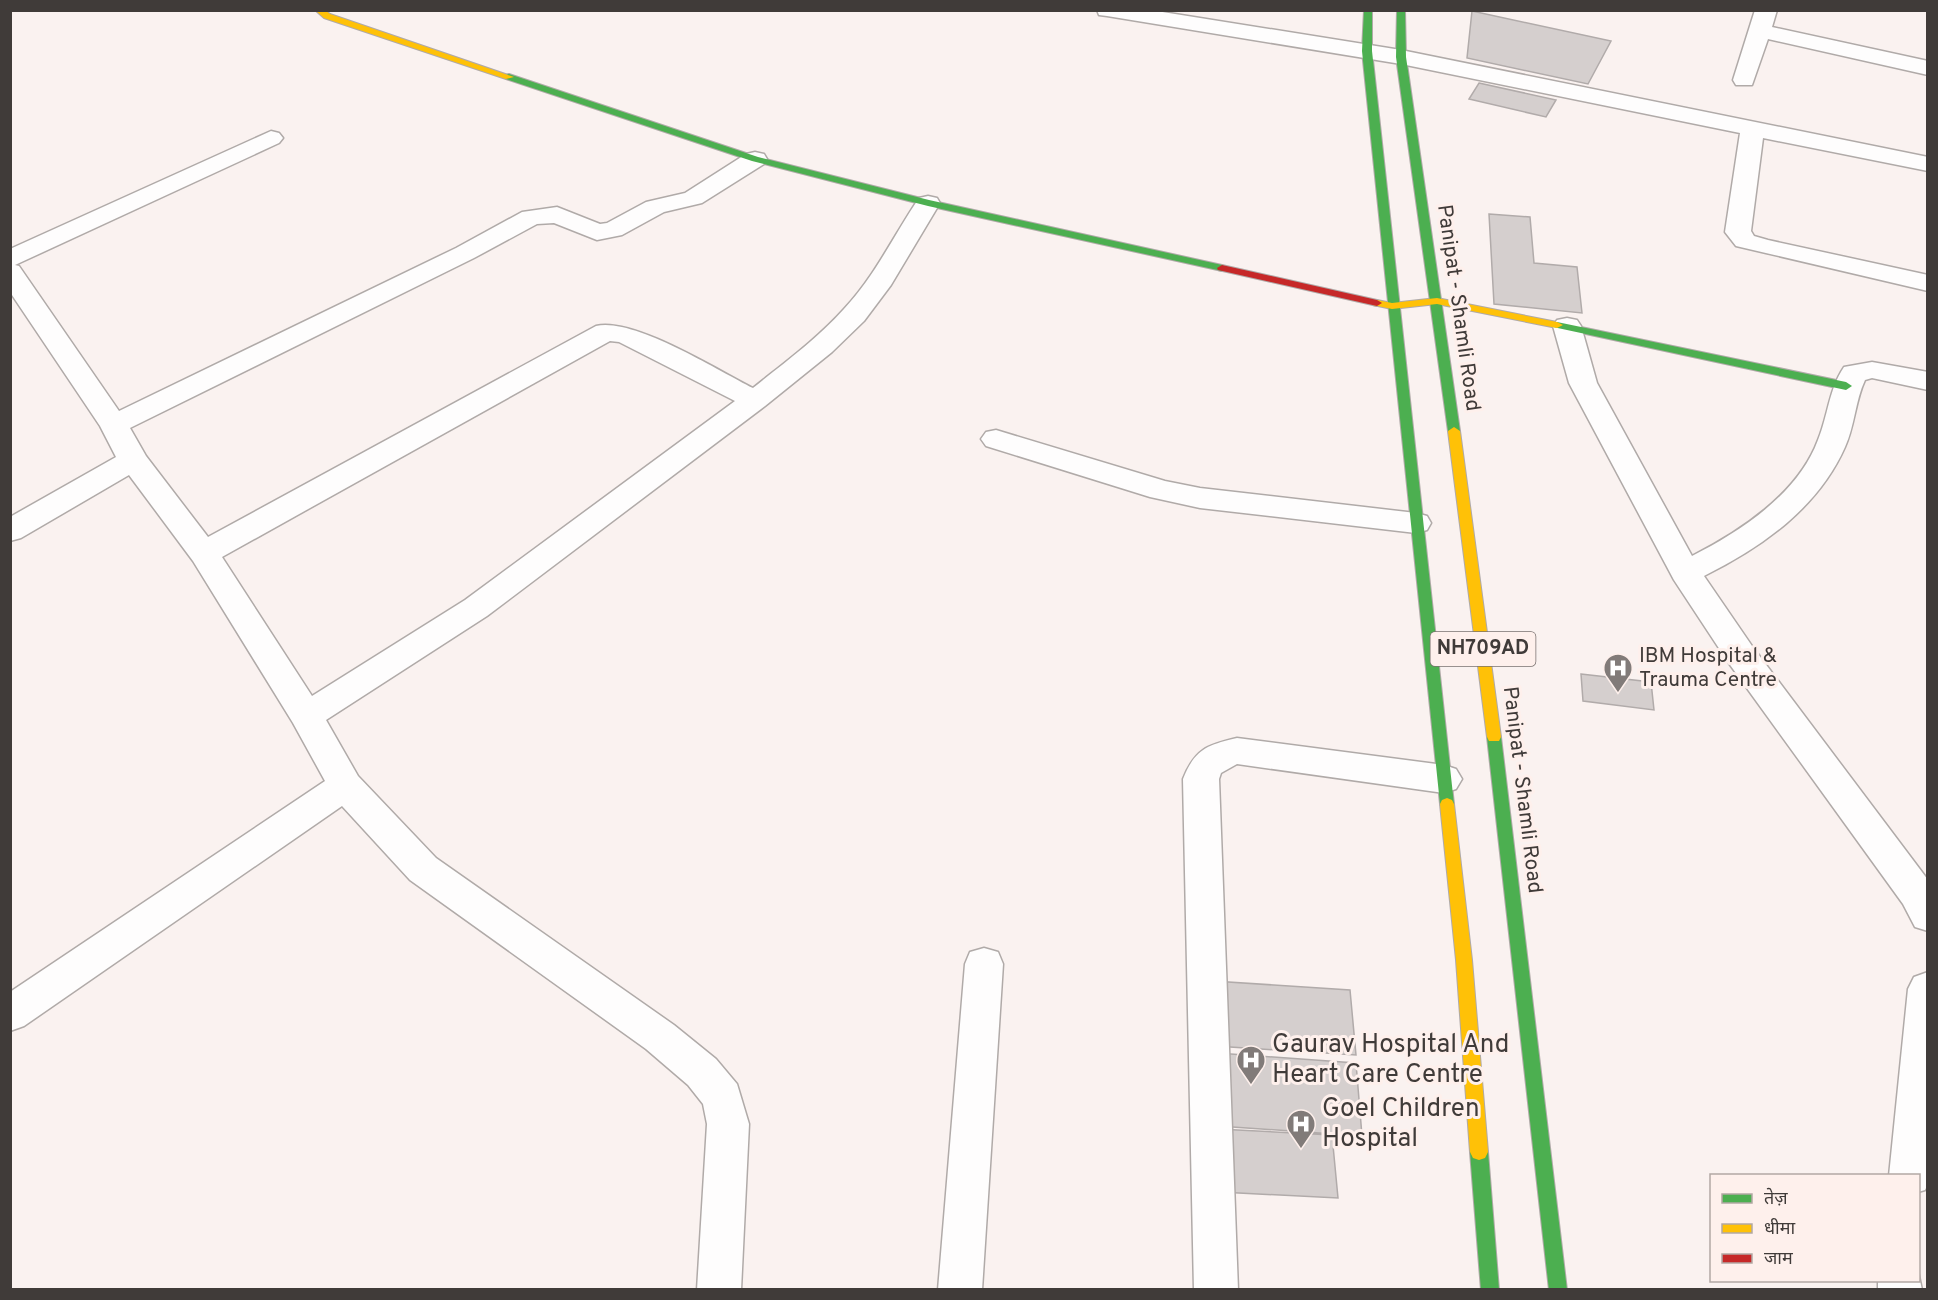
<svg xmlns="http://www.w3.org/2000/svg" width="1938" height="1300" viewBox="0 0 1938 1300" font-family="Overpass,'Noto Sans Devanagari',sans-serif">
<rect width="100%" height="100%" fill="#faf2f0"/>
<path fill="#d5cfce" stroke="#b1abaa" stroke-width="1.5" d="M1472 11 1611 41 1588 84 1467 58Z
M1479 83 1556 100 1546 117 1469 99Z
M1489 214 1530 217 1534 263 1577 267 1582 313 1494 304Z
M1581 674 1651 682 1654 710 1583 701Z
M1213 981 1350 990 1356 1055 1215 1046Z
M1217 1053 1356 1063 1362 1136 1218 1126Z
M1218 1129 1332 1135 1338 1198 1220 1192Z"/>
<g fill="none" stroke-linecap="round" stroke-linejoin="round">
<g stroke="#b0aaa8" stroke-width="3">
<path id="street" d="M1097 10H1150L1401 50 1928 157V171L1763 138 1751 231 1754 236 1768 240 1928 275V291L1736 246 1725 232 1740 133 1401 64 1107 16 1099 15Z
M1755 10H1777L1772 27 1928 61V75L1768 39 1752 85H1736L1733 80Z
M271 131 279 133 283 138 279 143 15 265 19 266 119 411 456 248 522 212 557 207 600 224 607 223 646 202 685 193 746 154 755 152 764 154 767 159 764 164 702 203 664 212 622 235 597 240 554 223 537 224 474 258 130 428 146 456 208 537 596 326C633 317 717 370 753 388 784 363 817 339 844 309 875 276 894 235 919 198L928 196 937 198 940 203 891 285 864 321 832 352 765 406 487 616 326 720 358 776 436 858 674 1025 716 1059 737 1084 749 1124 741 1290H697L707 1124 703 1104 688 1085 646 1049 410 880 342 806 24 1026 10 1031V992L325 781 293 723 193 561 129 475 21 538 10 541V517L116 457 100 426 10 292V249ZM610 341 619 342 735 401 465 600 312 696 222 557Z
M1567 318 1577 320 1581 326 1597 383 1692 556C1741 531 1798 494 1818 440 1828 416 1829 389 1844 367L1872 362 1928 372V390L1872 378 1865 380C1855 401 1855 425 1845 447 1818 508 1762 547 1704 576L1752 646 1928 880V931L1915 927 1903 904 1728 662 1674 580 1569 383 1553 326 1557 320Z
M996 430 1165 481 1200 488 1416 513 1427 516 1431 523 1427 530 1416 533 1200 508 1150 497 986 446 981 439 986 432Z
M1237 738 1444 765 1456 769 1462 779 1456 789 1444 793 1237 764 1221 773 1219 779 1238 1290H1194L1183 779C1195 749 1207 745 1237 738Z
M984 948 998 952 1003 964 982 1290H938L965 964 970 952Z
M1928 972V1184L1925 1190 1918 1192V1176H1889L1908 989 1914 977Z
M1918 1271 1922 1290H1878V1280H1918Z"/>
</g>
<g stroke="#b0aaa8" stroke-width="2">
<path id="fast" d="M1364 10H1372V51L1454 804 1452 808H1442L1440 804 1362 51Z
M1397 10H1405L1406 57 1460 431 1454 435 1448 431 1396 57Z
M509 74 758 157 929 200 1222 265 1227 268 1222 271 928 206 752 161 506 79V75Z
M1557 322 1846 382 1852 386 1846 390 1553 327 1551 325Z
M1494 732 1499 733 1501 737 1567 1290H1549L1487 737 1489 733Z
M1479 1144 1485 1146 1488 1152 1499 1290H1481L1470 1152 1473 1146Z"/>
</g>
<g stroke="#b0aaa8" stroke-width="2">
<path id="slow" d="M315 10H325L330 14 514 77 506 79 324 18Z
M1437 298 1557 322 1563 325 1557 328 1437 304 1392 309 1373 305 1372 303 1377 300 1392 303Z
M1454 427 1460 431 1501 737 1499 741H1489L1487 737 1448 431Z
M1447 798 1452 800 1454 804 1472 960 1488 1152 1485 1158 1479 1160 1473 1158 1470 1152 1456 960 1440 804 1442 800Z"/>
</g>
<g stroke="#b0aaa8" stroke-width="2">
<path id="jam" d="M1222 265 1377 300 1382 303 1377 306 1218 270 1217 268Z"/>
</g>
<use href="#street" fill="#fefdfd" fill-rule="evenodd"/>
<use href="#fast" fill="#4caf50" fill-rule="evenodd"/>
<use href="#slow" fill="#ffc107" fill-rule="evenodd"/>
<use href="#jam" fill="#c62828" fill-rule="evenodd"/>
</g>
<defs>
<g id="hospital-pin" transform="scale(1.5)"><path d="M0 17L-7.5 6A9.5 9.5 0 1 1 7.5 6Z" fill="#817b79" stroke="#fef0ec"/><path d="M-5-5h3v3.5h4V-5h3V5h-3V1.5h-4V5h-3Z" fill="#fff"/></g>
</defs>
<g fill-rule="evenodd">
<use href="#hospital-pin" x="1618" y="668"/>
<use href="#hospital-pin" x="1251" y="1060"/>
<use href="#hospital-pin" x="1301" y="1124"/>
</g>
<g text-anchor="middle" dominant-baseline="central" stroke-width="6" stroke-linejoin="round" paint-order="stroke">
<rect fill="#fef0ec" stroke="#79716f" stroke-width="1.5" x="1430.5" y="632" width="105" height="34" rx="4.5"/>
<g font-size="20" font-weight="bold" fill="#403b39">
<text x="1483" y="649">NH709AD</text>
</g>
<g font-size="21" fill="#403b39" stroke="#fef0ec">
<text transform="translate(1458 308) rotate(82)">Panipat - Shamli Road</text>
<text transform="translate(1522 790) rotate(83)">Panipat - Shamli Road</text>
</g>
<g font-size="21" fill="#403b39" stroke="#fef0ec" text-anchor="start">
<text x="1639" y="656">IBM Hospital &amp;<tspan x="1639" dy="24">Trauma Centre</tspan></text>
</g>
<g font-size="26" fill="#403b39" stroke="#fef0ec" text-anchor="start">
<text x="1272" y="1045">Gaurav Hospital And<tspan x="1272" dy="30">Heart Care Centre</tspan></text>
<text x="1322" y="1109">Goel Children<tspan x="1322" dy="30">Hospital</tspan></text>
</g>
</g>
<rect width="1938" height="1300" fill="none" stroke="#403b39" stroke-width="24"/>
<rect x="1710" y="1174" width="210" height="108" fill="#fef0ec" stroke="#b2a8a4" stroke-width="1.5"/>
<rect x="1722" y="1194" width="30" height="9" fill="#4caf50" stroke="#b2a8a4" stroke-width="1.5"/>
<text x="1764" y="1204" font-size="18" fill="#403b39">तेज़</text>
<rect x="1722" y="1224" width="30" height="9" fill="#ffc107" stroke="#b2a8a4" stroke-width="1.5"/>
<text x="1764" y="1234" font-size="18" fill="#403b39">धीमा</text>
<rect x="1722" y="1254" width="30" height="9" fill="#c62828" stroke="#b2a8a4" stroke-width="1.5"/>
<text x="1764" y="1264" font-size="18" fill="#403b39">जाम</text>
</svg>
